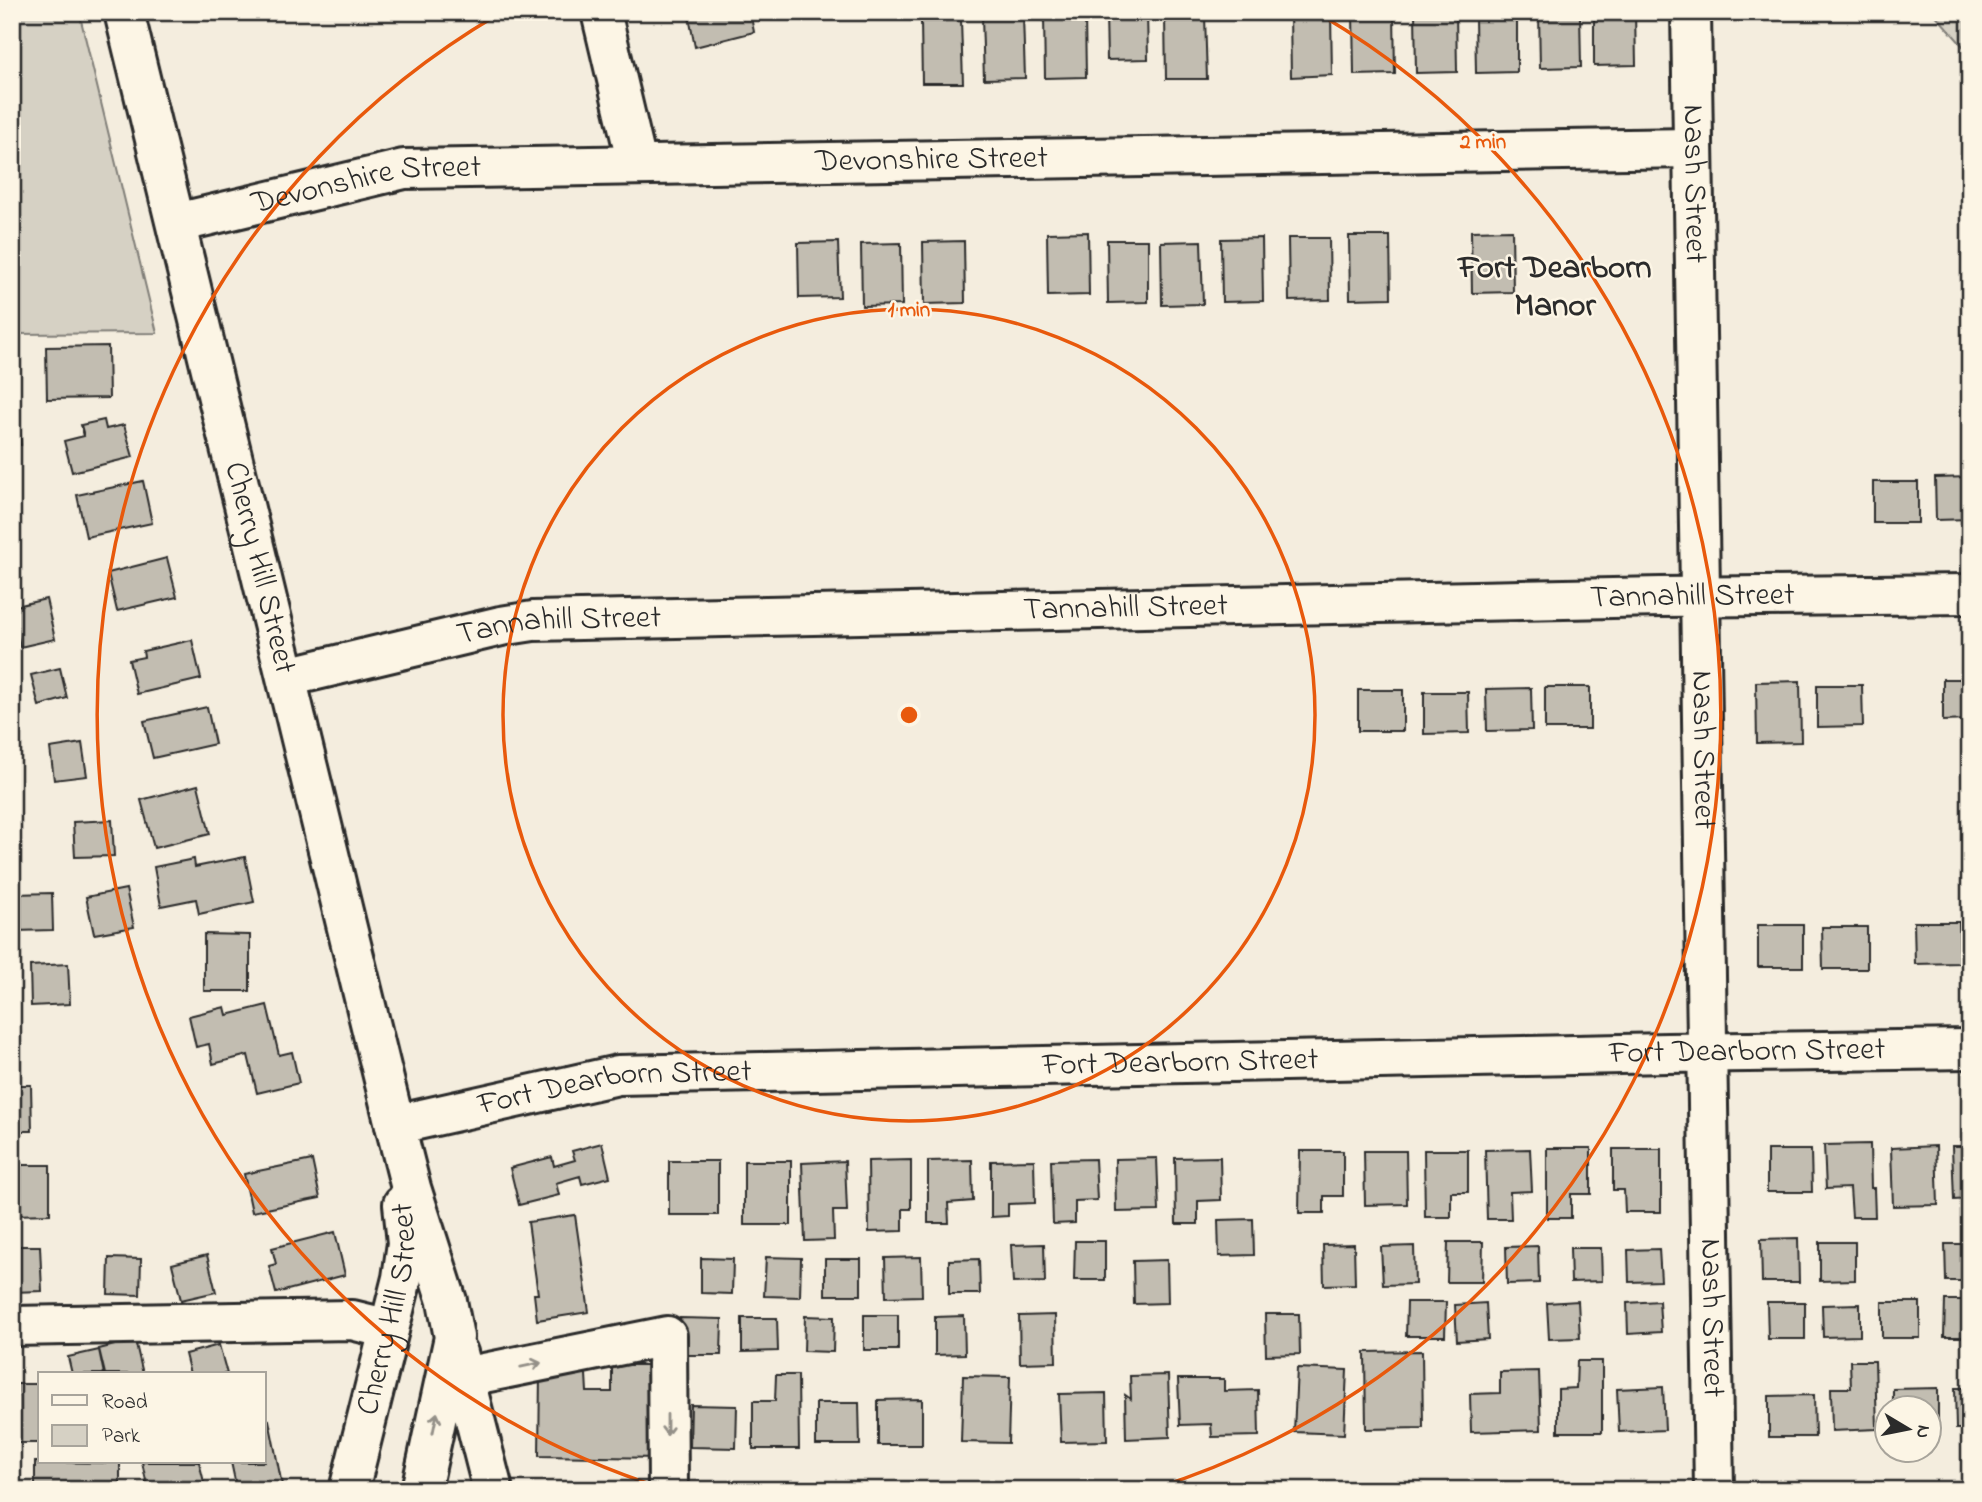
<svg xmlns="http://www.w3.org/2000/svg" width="1982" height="1502" viewBox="0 0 1982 1502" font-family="'Indie Flower',sans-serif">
<rect width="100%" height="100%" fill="#f4edde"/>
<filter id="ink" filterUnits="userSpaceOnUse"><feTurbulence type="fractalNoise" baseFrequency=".0143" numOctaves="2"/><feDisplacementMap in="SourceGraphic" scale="14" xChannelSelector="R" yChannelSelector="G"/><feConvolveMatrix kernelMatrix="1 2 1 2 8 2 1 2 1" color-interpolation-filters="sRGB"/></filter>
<g filter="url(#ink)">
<path fill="#d6d1c4" stroke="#807e78" stroke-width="2" d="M12 12H79L157 333 12 334Z
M1933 12H1970V54Z"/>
<path fill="#c2bdb1" stroke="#2b2b2b" stroke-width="2" d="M688 12H750L754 32 695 47Z
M1106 12H1147L1148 59 1107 60Z
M1353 12H1394L1395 74 1354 75Z
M1415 12H1456L1457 72 1416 73Z
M1539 12H1580L1581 67 1540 68Z
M1594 12H1635L1636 65 1594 66Z
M1331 13 1332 75 1291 77 1290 14Z
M1085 15 1086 77 1045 78 1044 16Z
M1023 16 1025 78 984 79 982 17Z
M1205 16 1207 79H1166L1165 17Z
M1475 17H1517V72L1476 73Z
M961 20 963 83H922L921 21Z
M1512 230 1513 292 1472 293 1471 231Z
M1088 232 1089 295 1048 296 1047 233Z
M1349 236H1390L1391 298 1350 299Z
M1262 238 1263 301 1222 302 1221 239Z
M1288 238H1329L1330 300 1289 301Z
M1107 240H1148V302L1108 303Z
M964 241 965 303 924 304 923 242Z
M1201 241 1203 304 1162 305 1161 242Z
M838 242 840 297 799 298 798 243Z
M901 243 902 305 862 306 861 244Z
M108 346 109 398 47 399 46 347Z
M18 408 21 445H12V409Z
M104 420 106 429 124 425 133 457 72 472 64 441 84 436 81 425Z
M1970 477V519L1936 520 1935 478Z
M143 481 152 523 86 537 77 495Z
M1873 482H1918V523H1873Z
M167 558 177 597 117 611 108 573Z
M46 599 55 639 20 647 12 607Z
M192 640 201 679 137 694 129 660 144 657 143 651Z
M60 668 67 698 39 706 31 675Z
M1943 679H1970V720L1943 721Z
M1800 681 1801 742 1757 743 1756 682Z
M1817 685H1862L1863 726 1817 727Z
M1545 687H1590V729H1545Z
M1531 688 1532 730 1487 731 1486 689Z
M1358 690H1403V731H1358Z
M1424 692H1468L1469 733 1424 734Z
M207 707 215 744 153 758 144 721Z
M82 743 87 776 54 780 50 748Z
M198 785 210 834 154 848 141 800Z
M112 820 114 856 75 857 73 822Z
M245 857 254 902 199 914 196 899 161 906 154 867 194 859 195 867Z
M126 889 134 927 94 934 86 897Z
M52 893 53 930 15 931 14 894Z
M1914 922H1959L1960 963 1915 964Z
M1758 925H1803V967H1758Z
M1822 927H1867V969H1823Z
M204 934 250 935V991H204Z
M68 964 70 1004 31 1006 30 966Z
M267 1005 279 1055 292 1052 299 1083 257 1093 248 1055 213 1064 209 1044 196 1047 189 1016 225 1007 227 1015Z
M12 1039H16L15 1064H12Z
M12 1085H31L32 1131H12Z
M602 1143 610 1177 582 1184 580 1176 556 1183 559 1195 519 1205 510 1168 552 1157 554 1166 575 1160 572 1151Z
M1870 1144 1871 1188H1874L1875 1217H1852L1850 1188 1826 1189 1824 1145Z
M1936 1146 1938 1205 1893 1206 1891 1148Z
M1952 1146H1970V1199L1954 1200Z
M1547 1148H1591V1194H1571V1218H1547Z
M1530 1149 1532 1191 1510 1192 1511 1219H1487L1485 1150Z
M1613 1149H1661V1212H1625L1624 1190H1613Z
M1424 1150H1468V1192H1451V1217H1425Z
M1767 1150H1811L1812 1192H1767Z
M1300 1151H1343V1196H1324V1213H1299Z
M1364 1151H1406L1407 1204 1365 1205Z
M1220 1157 1221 1200 1198 1201V1224H1176L1175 1158Z
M1157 1158 1159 1211 1116 1212 1115 1159Z
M1095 1159 1097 1200 1075 1201V1223L1053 1224 1051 1160Z
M312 1160 320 1198 252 1212 244 1174Z
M911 1160V1209H903V1231L869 1232 868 1161Z
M972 1160 973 1201 948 1203 949 1223H928V1161Z
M1034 1160 1035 1203 1008 1204V1216L991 1217V1161Z
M669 1161H718V1215H669Z
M744 1161H791V1225H744Z
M845 1161 847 1211H833L834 1240 805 1241 802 1163Z
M12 1165H50V1214L12 1215Z
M575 1215 589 1312 537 1320 534 1294H538L528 1222Z
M1253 1219 1254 1255 1219 1256 1218 1220Z
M335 1232 345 1275 276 1293 269 1266 276 1264 272 1248Z
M1798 1238 1799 1282H1762L1761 1239Z
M1075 1241H1105V1280H1074Z
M1448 1242H1483L1482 1282H1447Z
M1820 1242H1855V1280L1820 1281Z
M1044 1244 1045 1282 1013 1283 1011 1245Z
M1354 1244 1355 1284 1324 1285 1323 1245Z
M1945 1244H1970V1281H1946Z
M12 1246H40L42 1291 12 1292Z
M1414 1246 1415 1284 1383 1285 1381 1247Z
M1538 1246 1539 1283 1507 1284 1506 1247Z
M1570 1248H1601L1602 1281 1571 1282Z
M1659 1249 1661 1281 1629 1282 1628 1250Z
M207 1255 216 1292 181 1300 172 1264Z
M766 1257 801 1258 800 1297 764 1296Z
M921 1257 922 1296 886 1297 885 1258Z
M109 1258 141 1259 140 1295 108 1294Z
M701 1258 733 1259 732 1294 701 1293Z
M825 1259H861V1295H825Z
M979 1259 980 1294H949V1260Z
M1167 1260 1168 1303 1134 1304 1133 1261Z
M1945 1300H1970V1337H1944Z
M1578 1301 1580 1338 1549 1339 1547 1303Z
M1659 1301 1661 1332 1628 1334 1627 1303Z
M1407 1302H1446L1445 1336H1406Z
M1767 1302H1805V1339H1768Z
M1882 1302H1920V1338H1882Z
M1486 1303 1488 1339 1457 1341 1455 1305Z
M1860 1304V1336L1823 1337 1822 1305Z
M1265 1314H1299L1300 1354 1266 1355Z
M864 1315H898V1350H864Z
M1055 1315 1056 1362 1020 1363 1019 1316Z
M805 1316 834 1317 833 1352 804 1351Z
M964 1316 965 1354 935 1355V1317Z
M680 1318 722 1319 721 1355H680Z
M742 1318H777L778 1351 742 1352Z
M135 1340 143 1374H105L99 1349Z
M219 1345 227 1374H190L185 1354Z
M99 1350 104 1374H72L68 1357Z
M1422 1351 1423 1428 1366 1429 1365 1352Z
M1577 1361H1602V1432H1558V1389L1576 1388Z
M1850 1361H1875L1877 1429 1832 1431 1831 1388H1851Z
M612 1365H661L660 1458 539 1456 540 1374H586L587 1392H612Z
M1297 1368 1347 1370 1344 1434 1294 1432Z
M1539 1371 1541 1430 1471 1432 1470 1394 1500 1393V1372Z
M776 1375H798L799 1449H753V1401H775Z
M1168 1375 1170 1437 1126 1439 1125 1395 1131 1399 1130 1376Z
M963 1376 1010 1377 1008 1443 961 1442Z
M1178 1379H1224V1391L1258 1390 1259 1436 1212 1437 1211 1424 1180 1425Z
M17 1384H40V1443H16Z
M1663 1387 1665 1430 1619 1432 1617 1389Z
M1938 1388V1430H1930V1408H1893V1389Z
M1955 1388H1970V1429H1956Z
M1106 1393 1107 1441 1061 1442 1059 1394Z
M1814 1395 1815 1437H1769V1396Z
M922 1399V1445H878V1400Z
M816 1403H859L860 1445H816Z
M691 1405 737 1406 736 1448 690 1447Z
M269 1420 283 1490H237L231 1462H264V1421Z
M35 1462 120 1463V1490H35Z
M142 1462H199L206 1490H148Z"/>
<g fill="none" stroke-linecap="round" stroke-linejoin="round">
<g stroke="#2b2b2b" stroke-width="44">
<g id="minor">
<path id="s1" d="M124 12 395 1125 411 1188 447 1301 454 1337 421 1490"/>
<path d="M601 12 637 164"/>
<path id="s2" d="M1691 12 1714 1490"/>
<path id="s3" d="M177 223 404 169 1692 148"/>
<path id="s4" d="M287 677 501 626 533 621 1661 597 1970 594"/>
<path id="s5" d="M395 1125 618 1075 1667 1053 1970 1049"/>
<path d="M12 1326 352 1320 389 1329"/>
<path d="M458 1353 493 1490"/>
<path d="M464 1377 667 1336 668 1490"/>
<path id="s6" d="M349 1490 402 1278 407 1243 403 1204"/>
</g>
</g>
<use href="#minor" stroke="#fcf5e5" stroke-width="38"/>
</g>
<defs><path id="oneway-shaft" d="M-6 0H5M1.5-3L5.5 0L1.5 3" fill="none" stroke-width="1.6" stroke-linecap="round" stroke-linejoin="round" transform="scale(1.75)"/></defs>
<g stroke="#949088">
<use href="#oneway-shaft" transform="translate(531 1365) rotate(-12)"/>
<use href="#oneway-shaft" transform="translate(435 1423) rotate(-78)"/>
<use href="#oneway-shaft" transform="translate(667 1425) rotate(90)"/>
</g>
</g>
<g fill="none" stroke="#e8590c" stroke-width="3.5">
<circle cx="909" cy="715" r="406"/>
<path d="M665 1489A812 812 0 0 1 497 15M1321 15A812 812 0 0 1 1153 1489"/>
</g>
<g text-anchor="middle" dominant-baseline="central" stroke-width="5" stroke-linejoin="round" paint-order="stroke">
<g font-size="32" fill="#2b2b2b" stroke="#fcf5e5">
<text stroke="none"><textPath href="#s3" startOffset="761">Devonshire Street</textPath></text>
<text stroke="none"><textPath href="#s2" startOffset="172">Nash Street</textPath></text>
<text stroke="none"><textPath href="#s3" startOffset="194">Devonshire Street</textPath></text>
<text stroke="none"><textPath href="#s1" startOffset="572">Cherry Hill Street</textPath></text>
<text stroke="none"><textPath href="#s4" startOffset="1412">Tannahill Street</textPath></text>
<text stroke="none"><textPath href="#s4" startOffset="845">Tannahill Street</textPath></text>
<text stroke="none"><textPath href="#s4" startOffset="278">Tannahill Street</textPath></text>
<text stroke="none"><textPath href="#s2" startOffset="738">Nash Street</textPath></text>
<text stroke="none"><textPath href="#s5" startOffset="1358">Fort Dearborn Street</textPath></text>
<text stroke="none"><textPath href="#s5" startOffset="791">Fort Dearborn Street</textPath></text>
<text stroke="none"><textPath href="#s5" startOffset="224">Fort Dearborn Street</textPath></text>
<text stroke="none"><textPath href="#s6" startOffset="186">Cherry Hill Street</textPath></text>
<text stroke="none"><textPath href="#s2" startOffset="1306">Nash Street</textPath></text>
</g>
<g font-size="33" font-weight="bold" fill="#2b2b2b" stroke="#fcf5e5">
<text x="1555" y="269">Fort Dearborn<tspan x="1555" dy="38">Manor</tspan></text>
</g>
</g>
<circle cx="909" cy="715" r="10" fill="#e8590c" stroke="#fcf5e5" stroke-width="3.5"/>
<g font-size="21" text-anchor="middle" font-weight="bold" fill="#e8590c" stroke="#fcf5e5" stroke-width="5" stroke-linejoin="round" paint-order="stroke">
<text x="1483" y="148">2 min</text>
<text x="909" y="316">1 min</text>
</g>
<rect width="1982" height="1502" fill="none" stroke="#fcf5e5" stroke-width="42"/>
<rect x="21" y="21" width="1940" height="1460" fill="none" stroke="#2b2b2b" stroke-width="2.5" filter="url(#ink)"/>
<rect x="38" y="1372" width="228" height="91" fill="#fcf5e5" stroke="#a8a49b" stroke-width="2"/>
<rect x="52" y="1395" width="35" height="10" fill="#fcf5e5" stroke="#a8a49b" stroke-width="2"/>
<text x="102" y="1408" font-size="21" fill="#2b2b2b">Road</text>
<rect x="52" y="1425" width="35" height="21" fill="#d6d1c4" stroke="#a8a49b" stroke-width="2"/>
<text x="102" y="1442" font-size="21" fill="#2b2b2b">Park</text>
<g transform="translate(1908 1429) rotate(100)"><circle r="33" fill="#fcf5e5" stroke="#a8a49b" stroke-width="2"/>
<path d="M0-5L12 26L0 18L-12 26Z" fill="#2b2b2b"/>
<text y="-10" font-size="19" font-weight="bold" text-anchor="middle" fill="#2b2b2b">N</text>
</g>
</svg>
